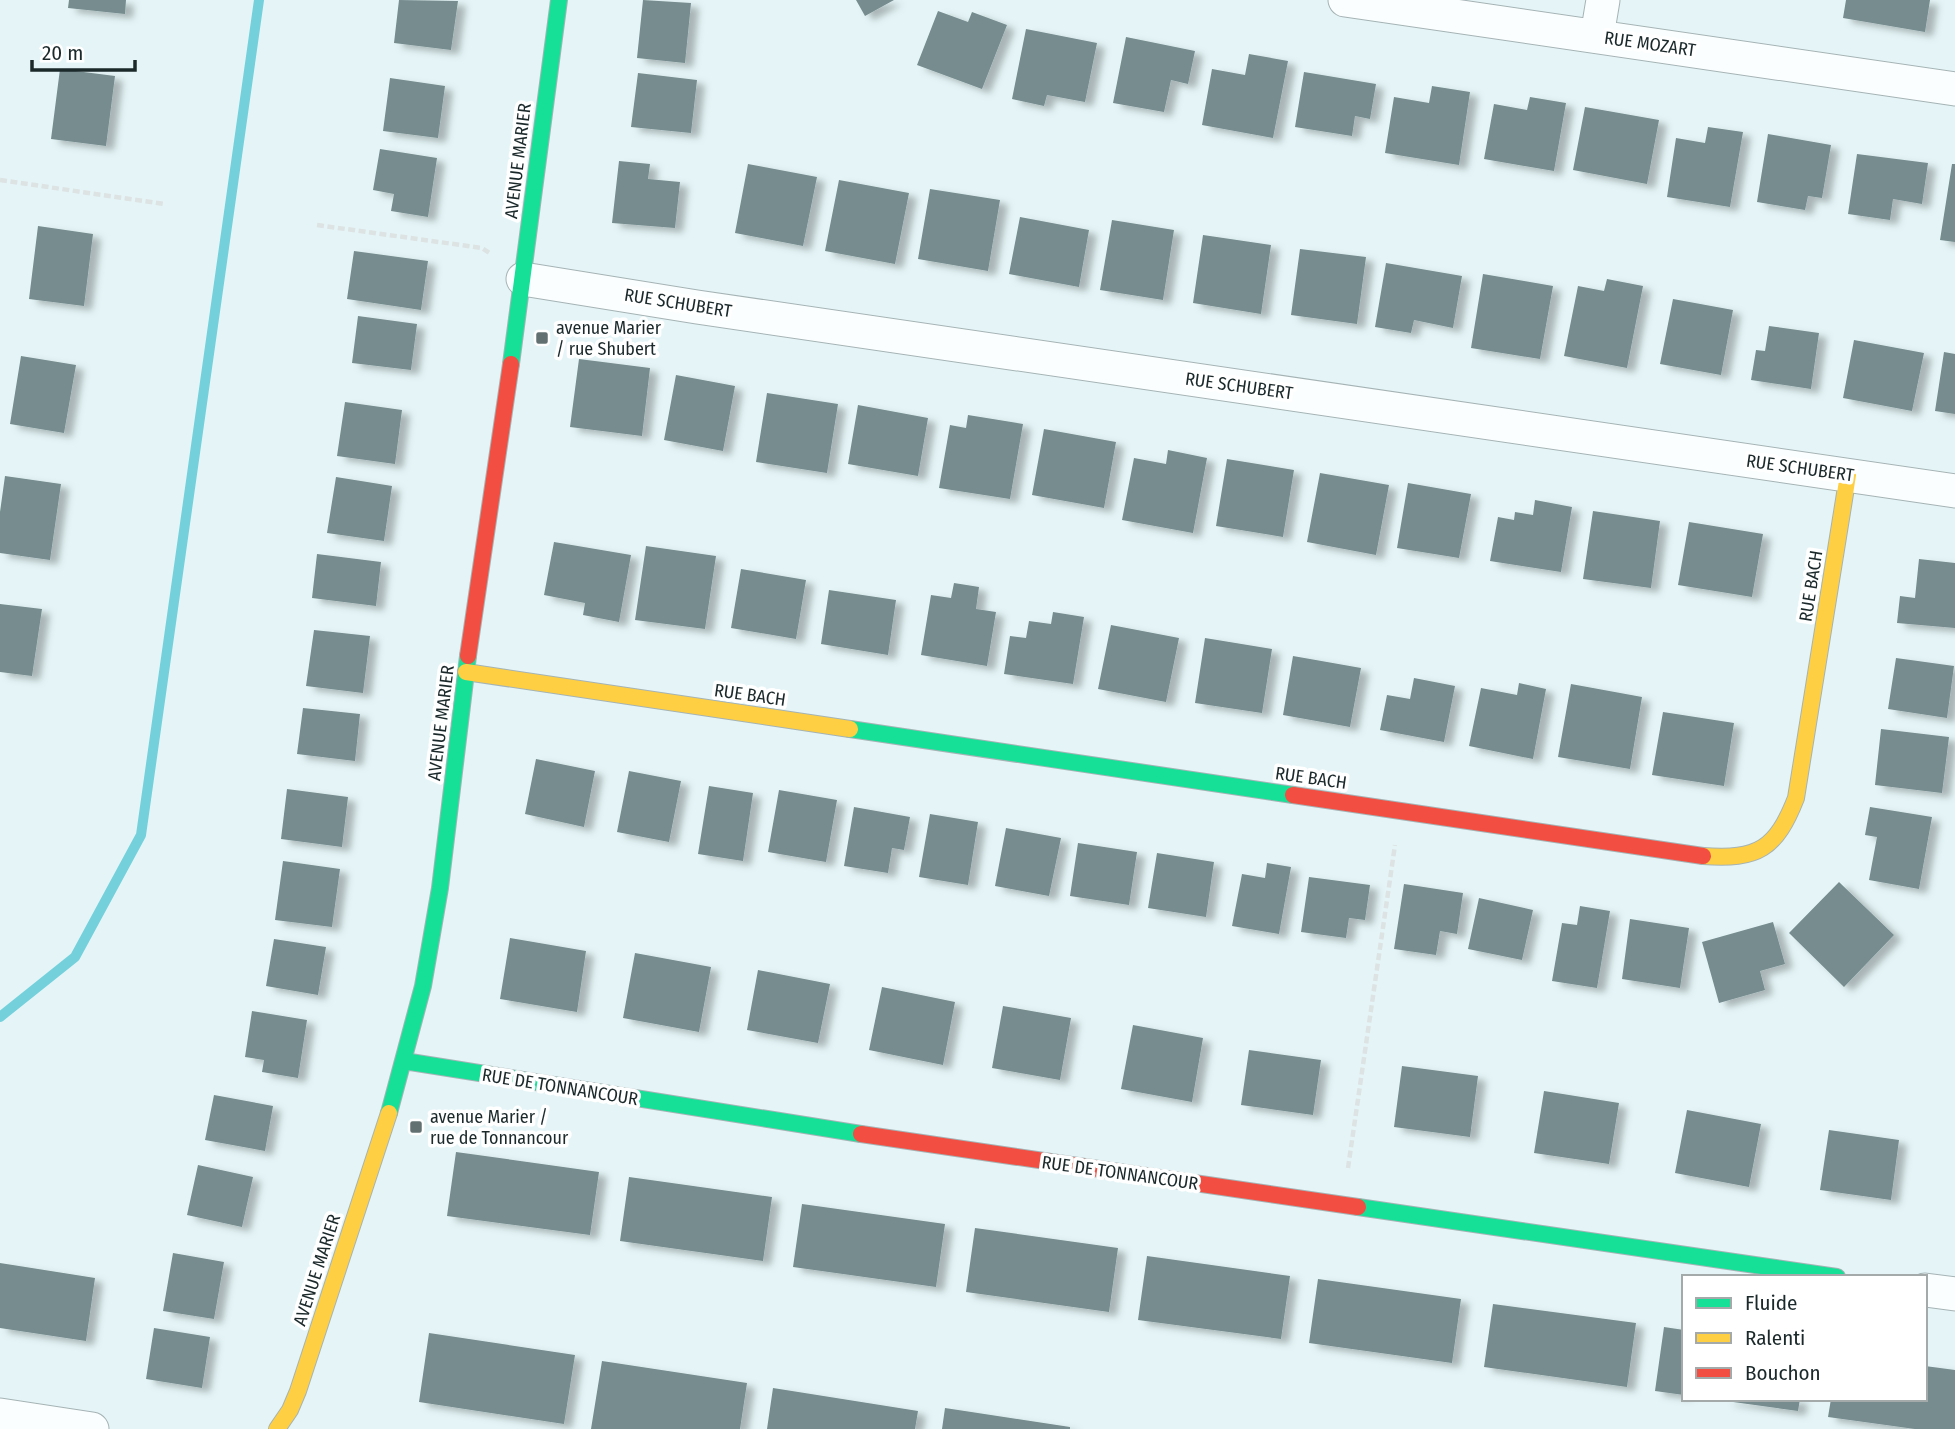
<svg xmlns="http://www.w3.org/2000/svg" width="1955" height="1429" viewBox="0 0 1955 1429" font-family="'Fira Sans Condensed',sans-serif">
<defs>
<filter id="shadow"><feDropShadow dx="8" dy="4.5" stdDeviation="3.5" flood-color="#0004"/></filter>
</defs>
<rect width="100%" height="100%" fill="#e5f5f7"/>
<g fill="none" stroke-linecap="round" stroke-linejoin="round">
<path stroke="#74d0db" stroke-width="10" d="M0 1017 75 957 141 835 259 0"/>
</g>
<path fill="#768c8e" filter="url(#shadow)" d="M69 0H126L125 14 68 8Z
M399 0 458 1 451 50 394 43Z
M643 0 691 3 685 63 637 58Z
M856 0H894L865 16Z
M1846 0H1930L1925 32 1843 18Z
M938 11 968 22 972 12 1007 25 982 89 917 65Z
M1026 29 1097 43 1085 102 1047 95 1044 106 1012 99Z
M1126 37 1195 51 1188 84 1171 80 1164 112 1113 103Z
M1249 54 1288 61 1273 138 1202 125 1212 69 1245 75Z
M60 69 115 76 106 146 51 139Z
M1304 72 1376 84 1370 119 1355 116 1352 136 1295 127Z
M638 73 697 80 691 133 631 127Z
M390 78 445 86 438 138 383 131Z
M1432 86 1470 92 1459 165 1385 153 1394 97 1429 103Z
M1530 97 1566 103 1554 171 1484 159 1494 104 1527 110Z
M1585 107 1659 120 1647 184 1573 170Z
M1708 127 1743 132 1730 207 1667 197 1676 138 1705 143Z
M1768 134 1831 145 1822 198 1808 196 1805 210 1757 202Z
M380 149 437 158 428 217 391 211 394 194 373 190Z
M1857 154 1928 163 1922 204 1893 199 1890 220 1848 214Z
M619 161 650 164 648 179 680 182 675 228 612 223Z
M748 164 817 177 803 246 735 233Z
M1952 164H1955V242L1940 240Z
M839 180 909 193 895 264 825 251Z
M930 189 1000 200 988 271 918 259Z
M1020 217 1089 230 1079 287 1009 274Z
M1112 220 1174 230 1163 300 1100 290Z
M38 226 93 234 84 306 29 299Z
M1203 235 1271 245 1261 314 1193 303Z
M1300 249 1366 257 1357 324 1291 315Z
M354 251 428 261 421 310 347 299Z
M1386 263 1462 276 1453 328 1414 320 1411 333 1375 327Z
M1483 274 1553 286 1540 359 1471 348Z
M1607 279 1643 286 1627 368 1564 356 1578 286 1604 291Z
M1673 299 1733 310 1721 375 1660 364Z
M358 316 417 324 411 370 352 363Z
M1769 326 1819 333 1811 389 1751 380 1756 350 1765 351Z
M1854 340 1924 353 1912 411 1843 398Z
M1944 352 1955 354V414L1935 411Z
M21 356 76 365 64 433 10 424Z
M579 359 650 368 642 436 570 427Z
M676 375 735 386 723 451 664 440Z
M767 393 838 404 827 473 756 462Z
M345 402 402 410 395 464 337 456Z
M858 405 928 418 918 476 848 464Z
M968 415 1023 424 1010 499 939 488 950 425 966 428Z
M1044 429 1116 442 1104 508 1032 495Z
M1168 450 1207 458 1193 533 1122 520 1134 458 1166 464Z
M1227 459 1294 470 1283 537 1216 526Z
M1320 473 1389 485 1376 555 1307 542Z
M5 476 61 484 50 560 0 553V512Z
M336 477 392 486 384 541 327 533Z
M1408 483 1471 494 1459 558 1397 548Z
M1535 500 1572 507 1561 572 1490 561 1498 517 1514 520 1515 512 1533 515Z
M1593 511 1660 521 1651 588 1583 579Z
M1689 522 1763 534 1752 597 1678 585Z
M554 542 631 555 619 622 583 615 585 603 544 595Z
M646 546 716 556 705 629 635 620Z
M317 554 381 562 376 606 312 598Z
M1919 559 1955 563V628L1897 623 1900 596 1915 598Z
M741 569 806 580 796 639 731 628Z
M954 583 979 587 976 609 996 612 987 666 921 655 931 595 951 598Z
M829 590 896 600 888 655 821 644Z
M0 604 42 609 32 676 0 672Z
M1053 612 1084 617 1073 684 1004 674 1010 636 1026 638 1029 621 1051 624Z
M1111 625 1179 638 1166 702 1098 689Z
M314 630 370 636 363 693 306 686Z
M1205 638 1272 649 1262 713 1195 703Z
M1293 656 1361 668 1350 727 1283 715Z
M1896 658 1954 666 1947 718 1888 709Z
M1414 678 1455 686 1444 742 1380 730 1387 695 1410 699Z
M1519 683 1546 689 1533 759 1469 746 1481 688 1517 695Z
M1571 684 1642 697 1630 769 1558 757Z
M303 708 360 714 355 761 297 754Z
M1663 712 1734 723 1724 786 1652 775Z
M1881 729 1949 737 1942 793 1875 785Z
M536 759 595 771 584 827 525 814Z
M629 771 681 781 669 842 617 832Z
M709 786 753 793 743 861 698 854Z
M287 789 348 797 342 847 281 839Z
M779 790 837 800 826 862 768 852Z
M854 807 910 817 904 850 892 848 888 873 844 866Z
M1870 807 1932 817 1919 889 1869 880 1877 837 1865 835Z
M930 814 978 822 968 885 919 877Z
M1006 828 1061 838 1049 896 995 886Z
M1078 843 1137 852 1129 905 1070 896Z
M1157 853 1214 862 1206 917 1148 908Z
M283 861 340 869 332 927 275 920Z
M1267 863 1291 867 1279 934 1232 926 1242 874 1265 878Z
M1309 877 1370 885 1365 920 1349 918 1346 938 1301 932Z
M1839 882 1894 935 1844 987 1789 933Z
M1404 884 1463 893 1457 934 1440 931 1436 955 1394 949Z
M1479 898 1533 910 1522 960 1468 949Z
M1580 906 1610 911 1597 988 1552 981 1562 923 1577 925Z
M1630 919 1689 928 1680 988 1622 979Z
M1773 922 1785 964 1760 971 1765 990 1719 1003 1702 942Z
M510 938 586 951 577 1012 500 999Z
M274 939 326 947 318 995 266 986Z
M635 953 711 967 699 1032 623 1018Z
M758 970 830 984 818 1043 747 1030Z
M882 987 955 1002 943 1065 869 1050Z
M1003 1006 1071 1018 1060 1080 992 1068Z
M252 1011 307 1020 298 1078 262 1072 264 1060 245 1057Z
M1133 1025 1203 1038 1192 1102 1121 1089Z
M1249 1050 1321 1060 1313 1115 1241 1105Z
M1402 1066 1478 1076 1470 1137 1394 1127Z
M1544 1091 1619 1103 1609 1164 1534 1153Z
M214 1095 273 1106 265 1151 205 1140Z
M1687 1110 1761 1124 1749 1187 1675 1173Z
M1829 1130 1899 1140 1891 1200 1820 1190Z
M456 1152 599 1172 590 1235 447 1216Z
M198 1165 253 1177 242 1227 187 1215Z
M629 1177 772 1197 763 1261 620 1241Z
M802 1204 945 1224 936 1287 793 1267Z
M975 1228 1118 1248 1109 1312 966 1292Z
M173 1253 224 1262 214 1319 163 1311Z
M1147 1256 1290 1276 1281 1339 1138 1320Z
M0 1263 95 1278 86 1341 0 1328Z
M1318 1279 1461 1299 1452 1363 1309 1343Z
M1493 1304 1636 1323 1627 1387 1484 1367Z
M1664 1327 1684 1330V1395L1655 1391Z
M154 1328 210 1337 202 1388 146 1379Z
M429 1333 575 1355 564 1424 419 1402Z
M602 1361 747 1383 740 1429H591Z
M1925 1366 1955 1370V1429H1915L1828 1417 1831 1399H1925Z
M773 1388 918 1411 915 1429H767Z
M1726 1399H1800L1798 1411 1726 1401Z
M945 1408 1070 1427V1429H942Z"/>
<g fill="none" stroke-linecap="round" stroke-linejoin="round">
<g stroke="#a5b3b5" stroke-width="35">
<path id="street" d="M1345 0 1955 89
M1597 36 1603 0
M523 279 697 307 1955 491
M1925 1290 1955 1294
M0 1415 92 1429"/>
</g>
<g stroke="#a5b3b5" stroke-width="18">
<path id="fast" d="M511 364 559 0
M850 729 1293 795
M404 1061 861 1134
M389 1113 423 986 440 888 468 656
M1358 1207 1837 1277"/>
</g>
<g stroke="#a5b3b5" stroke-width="18">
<path id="slow" d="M466 672 850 729
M1703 856C1758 860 1776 849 1796 798L1848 475
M277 1429 290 1410 298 1391 389 1113"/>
</g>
<g stroke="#a5b3b5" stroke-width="18">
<path id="jam" d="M468 656 511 364
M1293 795 1703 856
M861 1134 1358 1207"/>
</g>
<path stroke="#dde2e3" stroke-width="4.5" stroke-dasharray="7 3.5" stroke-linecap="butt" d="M0 180 164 204
M317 225 482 248 491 254
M1348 1168 1395 845"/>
<use href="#street" stroke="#fbfefe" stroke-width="33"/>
<use href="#fast" stroke="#16e098" stroke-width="16"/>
<use href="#slow" stroke="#ffcf43" stroke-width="16"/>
<use href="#jam" stroke="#f24e42" stroke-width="16"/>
</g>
<g fill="#627072" stroke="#fff" stroke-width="2.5">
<rect x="535" y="331" width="14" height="14" rx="3.5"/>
<rect x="409" y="1120" width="14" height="14" rx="3.5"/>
</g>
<g text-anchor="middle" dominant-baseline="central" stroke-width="7" stroke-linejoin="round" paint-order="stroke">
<g font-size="18" fill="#1b292b" stroke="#fff">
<text transform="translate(1650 44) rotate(8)">RUE MOZART</text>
<text transform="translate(518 161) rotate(-83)">AVENUE MARIER</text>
<text transform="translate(678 303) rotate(9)">RUE SCHUBERT</text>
<text transform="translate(1239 386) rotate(8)">RUE SCHUBERT</text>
<text transform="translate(1800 468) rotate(8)">RUE SCHUBERT</text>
<text transform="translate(1811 586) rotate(-81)">RUE BACH</text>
<text transform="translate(750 695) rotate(8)">RUE BACH</text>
<text transform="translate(441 723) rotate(-83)">AVENUE MARIER</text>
<text transform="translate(1311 778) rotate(8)">RUE BACH</text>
<text transform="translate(560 1087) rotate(9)">RUE DE TONNANCOUR</text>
<text transform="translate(1120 1173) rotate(8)">RUE DE TONNANCOUR</text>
<text transform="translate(317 1270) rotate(-72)">AVENUE MARIER</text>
</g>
<g font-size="18" fill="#1b292b" stroke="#fff" text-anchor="start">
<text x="556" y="328">avenue Marier<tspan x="556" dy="21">/ rue Shubert</tspan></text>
<text x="430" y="1117">avenue Marier /<tspan x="430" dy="21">rue de Tonnancour</tspan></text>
</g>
</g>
<rect x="1682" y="1275" width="245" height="126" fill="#ffffff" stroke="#a4a9aa" stroke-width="2"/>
<rect x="1696" y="1298" width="35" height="10" fill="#16e098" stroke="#a4a9aa" stroke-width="2"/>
<text x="1745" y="1310" font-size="21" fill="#1b292b">Fluide</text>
<rect x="1696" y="1333" width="35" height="10" fill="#ffcf43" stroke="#a4a9aa" stroke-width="2"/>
<text x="1745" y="1345" font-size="21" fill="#1b292b">Ralenti</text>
<rect x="1696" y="1368" width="35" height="10" fill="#f24e42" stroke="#a4a9aa" stroke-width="2"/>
<text x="1745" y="1380" font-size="21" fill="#1b292b">Bouchon</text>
<path d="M32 60v10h103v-10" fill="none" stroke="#1b292b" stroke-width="3.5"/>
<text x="42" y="60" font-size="21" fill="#1b292b" stroke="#ffffff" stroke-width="5" paint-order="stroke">20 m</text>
</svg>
